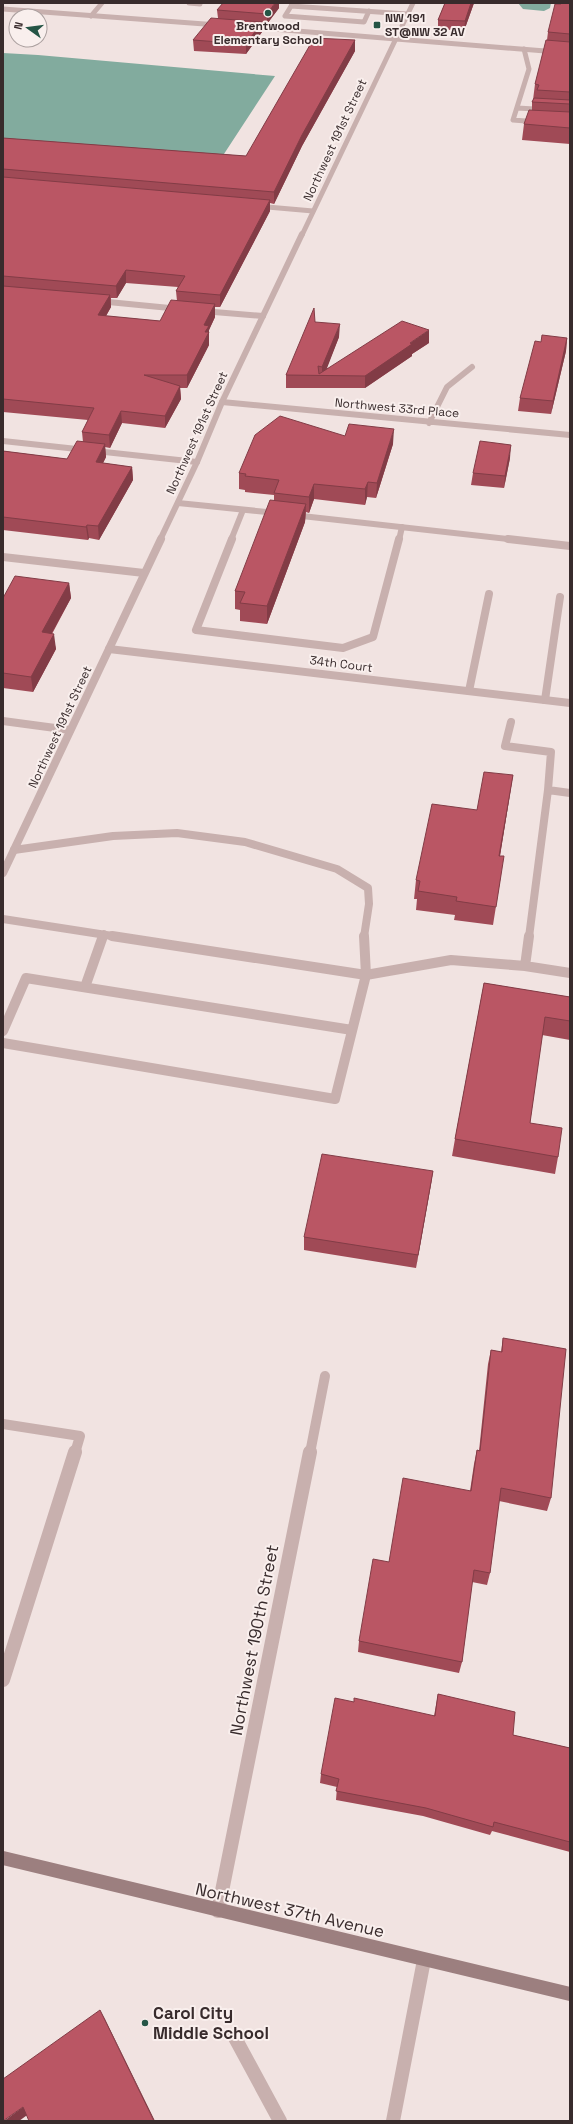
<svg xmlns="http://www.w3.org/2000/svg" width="573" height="2124" viewBox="0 0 573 2124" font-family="'Space Grotesk',sans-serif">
<rect width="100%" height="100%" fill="#f1e3e1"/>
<path fill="#82ab9e" d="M518 3H551L550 8 544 11 523 9Z
M3 53 38 55 275 76 222 157 3 141Z"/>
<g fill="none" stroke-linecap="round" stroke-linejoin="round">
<path stroke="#c8b0ae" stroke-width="5" d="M189 3 200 4
M293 3 285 16 364 22 369 11
M291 6 407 14
M91 16 102 3
M524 49 529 69 513 120 538 122
M517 108 570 111"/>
<path stroke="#c8b0ae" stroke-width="6" d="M231 540 243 510
M399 540 402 527"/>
<path stroke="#c8b0ae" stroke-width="8" d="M232 539 196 630 343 648 373 637 399 539
M469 691 489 594
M545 700 560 597
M511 722 505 746 551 752 548 790 529 937
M548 790 570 793
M14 850 113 836 177 833 245 842 337 869 368 888 369 904 364 937
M3 919 119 937
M103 937 104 934"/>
<path stroke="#c8b0ae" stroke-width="10" d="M112 936 366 975 451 960 525 966 570 973
M525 966 529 936
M85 987 103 936
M3 1031 26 978 352 1030
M3 1043 335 1099 366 975 364 936
M3 1424 80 1436 75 1453"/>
<path stroke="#c8b0ae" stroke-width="14" d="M3 1680 75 1452
M234 2036 280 2121
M393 2121 424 1960"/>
<path stroke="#c8b0ae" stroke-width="5" d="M256 206 313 211"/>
<path stroke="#c8b0ae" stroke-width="6" d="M98 301 180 309
M202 311 263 316
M222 402 570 435
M429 423 447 387 472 367
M3 441 197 462
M178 503 277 513
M293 515 517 540"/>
<path stroke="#c8b0ae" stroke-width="8" d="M508 539 570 546
M3 557 144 573
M109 649 570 703
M3 721 70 730"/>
<path stroke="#c8b0ae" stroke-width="10" d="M310 1453 325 1376"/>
<path stroke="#c8b0ae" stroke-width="14" d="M218 1911 310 1452"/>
<path stroke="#c8b0ae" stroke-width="5" d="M3 9 218 25
M248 27 570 53
M302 235 413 3"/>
<path stroke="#c8b0ae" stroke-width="6" d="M160 540 197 462 222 402 302 234"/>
<path stroke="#c8b0ae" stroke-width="8" d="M3 873 161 539"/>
<path stroke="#9c7f7f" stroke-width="14" d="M3 1858 570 1994"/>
</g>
<path fill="#a04a56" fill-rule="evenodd" d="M445 3H474L464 31 438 29V20Z
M570 3V144L522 140 524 124 532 110V102L533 100 535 84 547 40 548 32 561 4Z
M279 8 267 24H262V32L246 54 194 51 193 40 218 18 217 10Z
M355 40V51L302 146 274 204 270 203V211L220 307H215V317L209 330V345L187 388H180L181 399 165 428 122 423 110 448 105 447 106 457 103 463 132 467 133 480 99 540 89 538 88 540 3 530V451L67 459 83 442 82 432 88 420 3 412V138L246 156ZM126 283 178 287 176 291 177 301 160 321 106 316 111 307V298H117Z
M315 322 339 337 326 369 429 343 412 354V356L365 388H286V375Z
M567 338 566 351 551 414 518 411 520 398 541 342Z
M345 436 393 444 376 498 367 497 365 505 314 499 309 513 306 512 305 522 267 624 240 621V610L235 609V591L274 500V495L245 492V490L239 489V473Z
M510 458 504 488 471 485 473 473Z
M69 583 71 598 52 634 56 649 33 692 3 688V598Z
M513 775 500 856 501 875 493 925 454 920 455 915 416 910 417 899H414L416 880 477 810Z
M484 983 570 997V1040L542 1035 530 1123 558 1157 555 1174 452 1156 455 1139Z
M433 1171 431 1184 416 1268 304 1250V1237Z
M503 1338 551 1498 547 1511 499 1501 490 1573 487 1585 472 1582 462 1662 459 1673 358 1652 359 1641 389 1562 470 1491 474 1464 477 1450 479 1451 488 1364 491 1350 501 1352Z
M438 1694 513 1735 570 1748V1852L492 1831 490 1835 423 1816 336 1800 337 1787 320 1783 321 1774 434 1716Z"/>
<path fill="#823c46" d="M275 3H279V8L267 24V14Z
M471 3H474L464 31 465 21Z
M262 22V32L246 54V44Z
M355 40V51L302 146 274 204V192L302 135Z
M270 200V211L220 307V295Z
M126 270V283L117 298 116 286Z
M110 295 111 307 99 328 98 315Z
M215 304V317L209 330V345L187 388V375L204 325Z
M340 324 339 337 324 376H322V367Z
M429 330V343L412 354V356L365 388V376L410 343Z
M567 338 566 351 551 414 553 401Z
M180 386 181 399 165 428V416Z
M121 411 122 423 110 448 109 435Z
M394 429 393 444 376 498 377 483Z
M105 444 106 457 97 475 96 462Z
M511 445 510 458 504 488 505 476Z
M132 467 133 480 99 540 98 526Z
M368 482 367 497 365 505V489Z
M314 484V499L309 513V497Z
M306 504 305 522 267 624V606Z
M87 525 89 538 88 540 86 527Z
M69 583 71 598 44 647 42 632Z
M54 634 56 649 33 692 31 677Z
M513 775 510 794 497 874 499 856Z
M433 1171 431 1184 416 1268 418 1255Z
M100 2010 105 2019 155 2121H154Z
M23 2107 30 2113 19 2121H4Z"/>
<path fill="#ba5664" stroke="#823c46" d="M223 3H275L267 14 217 10Z
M445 3H471L465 21 438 20Z
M561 3H570V34L548 32 555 4H561Z
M211 18 262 22 246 44 193 40Z
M314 38 355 40 302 135 274 192 3 169V138L246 156Z
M546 40 570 42V92L537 90 539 85 535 84Z
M534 98 570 100V104L532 102Z
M529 110 570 112V128L524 124Z
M3 177 270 200 220 295 176 291 185 276 126 270 116 286 3 276Z
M3 286 110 295 98 315 160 321 171 300 215 304 204 325 209 326 205 332H209L187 375H144L180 386 165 416 121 411 109 435 82 432 94 408 3 399Z
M314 308 315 322 340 324 322 367 318 366 319 374 402 321 429 330 410 343 412 344 365 376 286 375Z
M542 335 567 338 553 401 520 398 535 341 541 342Z
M280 416 345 436 349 424 394 429 377 483 368 482 365 489 314 484 309 497 274 493 279 480 245 476 246 474 239 473 255 435Z
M77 441 105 444 96 462 132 467 98 526 87 525 86 527 3 517V451L67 459Z
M480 441 511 445 505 476 473 473Z
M270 500 306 504 267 606 240 603 245 592 235 591Z
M15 576 69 583 42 632 54 634 31 677 3 673V598Z
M484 772 513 775 499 856H504L496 907 456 901 457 897 418 891 420 881 416 880 432 804 477 810Z
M484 983 570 997V1021L545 1017 530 1123 562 1128 558 1157 455 1139Z
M322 1154 433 1171 418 1255 304 1237Z
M503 1338 566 1349 551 1498 501 1488 490 1573 474 1570 462 1662 359 1641 373 1559 389 1562 403 1478 471 1491 477 1450 480 1451 491 1350 502 1352Z
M438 1694 515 1712 513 1735 570 1748V1842L494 1822 493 1827 426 1808 336 1791 339 1779 321 1774 335 1698 354 1702V1698L435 1716Z
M100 2010 154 2121H29L23 2107 3 2121V2079Z"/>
<g fill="#255546" stroke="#f9efed" stroke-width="1.5">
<circle cx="268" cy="13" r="4"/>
<rect x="373" y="21" width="8" height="8" rx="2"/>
<circle cx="145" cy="2023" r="4"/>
</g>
<g text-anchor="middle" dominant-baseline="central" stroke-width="4" stroke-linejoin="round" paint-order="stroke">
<g font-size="12" font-weight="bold" fill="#382b2c" stroke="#f9efed" text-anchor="start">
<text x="385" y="18">NW 191<tspan x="385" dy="14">ST@NW 32 AV</tspan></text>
<text x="268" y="26" text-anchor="middle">Brentwood<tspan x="268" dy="14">Elementary School</tspan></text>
</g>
<g font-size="12" fill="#382b2c" stroke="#f9efed">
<text transform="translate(335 140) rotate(-65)">Northwest 191st Street</text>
<text transform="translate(397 408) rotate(5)">Northwest 33rd Place</text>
<text transform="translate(197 433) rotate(-66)">Northwest 191st Street</text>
<text transform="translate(341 664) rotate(7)">34th Court</text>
<text transform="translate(60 727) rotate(-65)">Northwest 191st Street</text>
</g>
<g font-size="17" fill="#382b2c" stroke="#f9efed">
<text transform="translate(254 1640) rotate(-79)">Northwest 190th Street</text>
<text transform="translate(290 1910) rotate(13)">Northwest 37th Avenue</text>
</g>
<g font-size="17" font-weight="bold" fill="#382b2c" stroke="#f9efed" text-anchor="start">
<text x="153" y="2013">Carol City<tspan x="153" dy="20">Middle School</tspan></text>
</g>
</g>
<rect width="573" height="2124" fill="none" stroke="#382b2c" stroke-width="8"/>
<g transform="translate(28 28) rotate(284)"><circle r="19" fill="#f9efed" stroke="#aca1a0"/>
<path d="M0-3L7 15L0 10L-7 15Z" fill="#255546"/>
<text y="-6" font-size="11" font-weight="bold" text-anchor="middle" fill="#382b2c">N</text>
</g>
</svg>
